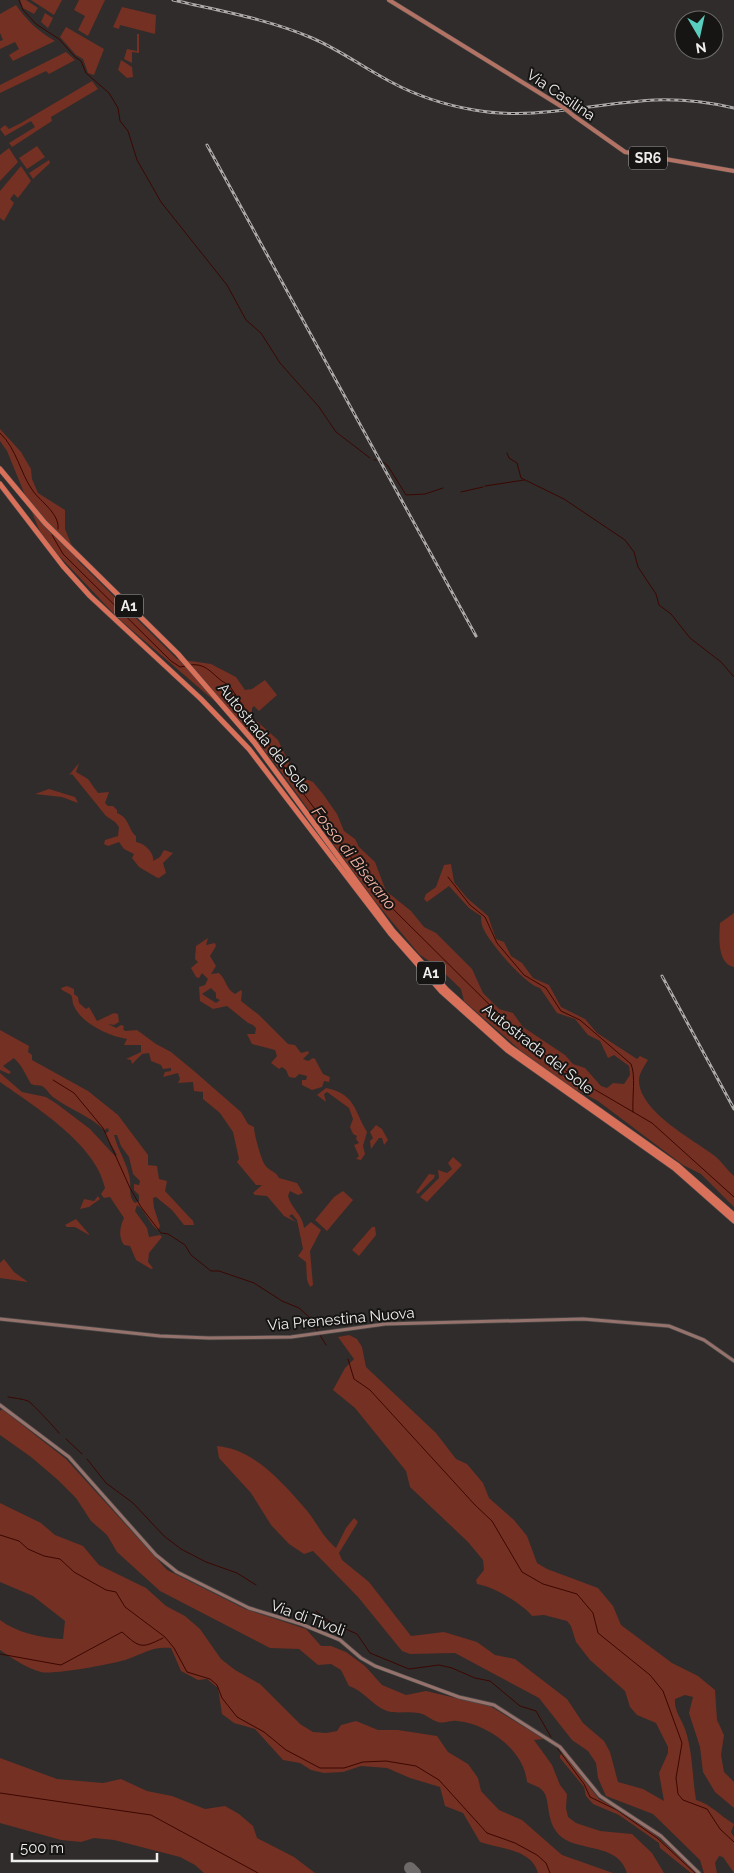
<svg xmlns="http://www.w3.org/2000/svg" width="734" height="1873" viewBox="0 0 734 1873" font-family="Raleway,sans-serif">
<rect width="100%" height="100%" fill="#2f2c2b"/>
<path fill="#743022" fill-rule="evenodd" d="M20 0H26L38 8 34 14 23 8Z
M31 0H62L54 15Z
M79 0H105L88 36 78 30 85 16 74 10Z
M16 5C27 21 39 32 55 41L13 61 9 55 19 49 15 42 0 49V41L3 40 0 33V14Z
M122 7 156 15 155 34 120 25 119 29 113 27Z
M45 13 53 18 48 28 41 22Z
M66 27 104 49 94 75 88 73 83 59 76 55 60 37Z
M137 34H139V53L132 52V63L124 59 127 49 137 51Z
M66 52 75 60 49 74 46 71 0 93V85Z
M121 60 132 67 133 77 127 78 118 70Z
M92 81 98 89 51 117 52 121 12 147 9 143 35 127 31 121 5 136 0 129 5 125 9 129 21 123Z
M37 146 45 157 27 169 19 158Z
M9 148 18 162 0 181V155Z
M49 160 50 163 33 179 29 173Z
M21 166 31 181 18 198 14 194 10 199 14 203 4 221 0 218V191Z
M0 429 21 452 31 469 32 479 38 493 65 510V529L78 561 177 659 211 664 236 677 245 690 252 689 265 680 277 695 259 711 254 706 252 708V717L278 740 294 774 313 782 323 794 337 814 344 831 355 839 359 847 375 862 386 891 411 911 424 927 436 933 472 969 483 993 499 1009 513 1013 523 1027 565 1055 573 1064 585 1068 601 1086 607 1088 613 1083 624 1084 630 1075 629 1066 614 1055 608 1058 600 1041 588 1035 575 1019 557 1013 540 988C525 985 489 942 483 928 481 924 481 919 481 916L469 908 449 886 427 902 424 899 426 894 436 887 444 865 451 864 454 882 467 898 488 916 496 939 504 942 511 956 522 963 533 978 549 985 561 1007 585 1019 597 1033 637 1059 640 1056 648 1060C644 1067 639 1073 639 1081 640 1112 694 1140 715 1156 722 1162 727 1170 734 1176V1207L701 1174 683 1165 598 1101 567 1085 521 1051 464 1001 461 989 438 967 419 954 374 900 276 765 247 729 118 618 45 541 38 527 7 451 0 441Z
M79 763 76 772 88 779 98 793 109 792 105 803 108 806H113L117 810V813C130 818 128 830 136 836V842C144 843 155 853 153 861L160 857 164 850 173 853 163 863 166 873 159 878 156 877 139 867 132 858 134 854 124 849 119 842 108 846 104 844 105 840 118 836 119 827 115 822 106 816 72 774 69 775Z
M49 789 75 797 78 803 62 797 35 794Z
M734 913V967C717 964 719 936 720 923Z
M208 938 206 945 215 943 216 946 210 956 216 966 211 974 219 973C227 980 225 988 235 994L241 990 242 992 241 1001 259 1015 288 1044 295 1045 301 1053 308 1051 309 1053 303 1059 308 1061 313 1058 315 1059 323 1074 330 1077 329 1082 324 1081 322 1087 312 1090 302 1085V1080H306L307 1076 299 1074 295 1078 289 1077 286 1070 282 1067 279 1069 271 1063 277 1056 275 1050 252 1044 247 1034H255L256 1028 253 1025 248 1023 227 1006 213 1009 200 1001 199 987 205 985 208 979 202 973 199 978 196 977 191 968 198 962 195 959 196 946ZM211 988 216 993V998L220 1000 216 1003 202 994Z
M67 986 74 989V994L78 997 79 1003 86 1009 89 1007 97 1021 114 1013 118 1014 119 1022 114 1025 108 1024 116 1028 121 1025 124 1026 123 1029 125 1031 137 1030 156 1044 171 1052 194 1071 241 1112 248 1124 254 1127C254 1134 261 1159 265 1165 269 1171 276 1171 279 1178L297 1183 303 1193 298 1195 290 1191 288 1196C291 1208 303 1215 304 1228L311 1222 321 1230 310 1251 313 1285 310 1287 307 1280 306 1262 298 1256 303 1249 297 1220 292 1214 289 1216 296 1222 284 1216 267 1196 255 1195 253 1193 262 1185H256L237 1162 239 1159 233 1132 220 1113 203 1099V1092L194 1091 193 1082 178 1083 180 1079 178 1073 163 1077 165 1072 171 1071V1068L163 1069 161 1065 151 1061 149 1053 142 1054 132 1064 131 1060 126 1059 141 1052V1045H124L127 1039C109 1036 82 1024 74 1006 72 1003 73 998 71 995L62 990 61 988Z
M0 1030 29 1046 28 1052 32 1055V1060L88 1091 118 1115 148 1155V1165L157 1166 159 1179 167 1181 165 1191 193 1221 194 1225H184L172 1210 156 1197 153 1198 154 1208 160 1226 158 1230C149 1224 147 1212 137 1205L135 1211 147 1228 149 1237 160 1235 162 1237 149 1253 148 1262 153 1268 151 1269 136 1260 130 1246 124 1245C118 1237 120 1226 124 1218L110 1197 104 1198 101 1194 105 1188C96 1144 34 1106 0 1082V1073L22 1092 46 1097 57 1104 90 1129 115 1156 117 1155 105 1134 109 1131 108 1128 104 1130C89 1115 70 1110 53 1097 50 1095 46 1088 42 1086 39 1085 35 1086 31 1084L21 1066 14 1058 3 1066 11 1072 9 1074 0 1070ZM114 1135H117L121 1146 129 1157 133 1174 140 1181 139 1185 134 1184V1190L139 1195V1201L135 1203C128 1196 131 1189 130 1180 128 1164 118 1151 114 1135Z
M326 1088C356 1094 354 1111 367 1132L363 1146 365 1154 361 1160 356 1159 359 1156 354 1145 359 1143 356 1139 357 1136 353 1134 350 1127 353 1119 349 1108 327 1092 324 1094 326 1102 317 1095Z
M376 1125 382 1129 388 1140 384 1145 382 1138H379L371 1149 370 1141 373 1138 370 1132Z
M453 1157 462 1165 427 1202 420 1197 439 1178 438 1170 447 1173 452 1169 448 1163Z
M429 1174 435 1175 434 1178 418 1194 416 1192Z
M343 1191 353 1200 327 1231 315 1220 334 1197Z
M98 1196 100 1199 89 1207 80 1209 84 1199 94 1201Z
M76 1219 89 1234V1235L75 1227H67L65 1225Z
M372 1227H375L376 1235 359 1256 352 1250Z
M4 1259 14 1272 28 1282 0 1278V1263Z
M349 1335 357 1339 362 1347 366 1367 436 1433 456 1459 467 1464 483 1483 489 1498 514 1520 527 1536 537 1563 547 1569 598 1588 613 1606 621 1625 672 1663 698 1676 715 1690 717 1720 724 1735 721 1755 724 1772 734 1782V1808L715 1792 703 1772 700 1747 689 1713 693 1697 685 1695 675 1699C674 1711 681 1718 685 1729 693 1752 692 1776 696 1800 712 1805 719 1815 734 1824L731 1832 734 1837V1873L723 1857 719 1856 715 1863 717 1873H704L700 1860 653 1814 606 1796 598 1778 596 1763 588 1751 572 1740 539 1698 455 1653 410 1654 402 1651 358 1597 313 1551 304 1554 289 1544 271 1525 251 1493 219 1458 217 1446C253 1449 280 1480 303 1506 316 1520 320 1534 336 1548L346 1528 354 1518 358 1522 339 1553 342 1560 369 1582 411 1636 444 1632 477 1642 495 1655 515 1659 567 1699 583 1723 604 1741 610 1752 618 1782 643 1789 664 1801 659 1773 668 1753V1747L656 1723 637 1715 630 1707 625 1691 590 1660 576 1642 571 1626 567 1621 544 1615 532 1616C523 1604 492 1586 477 1584L476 1580 484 1570 483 1560 468 1542 410 1487 406 1471 355 1408 333 1390 345 1368 354 1359 338 1337Z
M2 1409 66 1459 167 1570 245 1609 306 1629 321 1646H331L346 1652 365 1666 382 1685 406 1695 426 1691 490 1706 544 1739 534 1740 552 1765 560 1785 567 1794 566 1808 568 1817 576 1823 600 1831 632 1834 652 1853 664 1873H627C618 1845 587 1851 566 1840 542 1826 553 1798 541 1789 538 1786 532 1785 527 1782 524 1750 488 1724 457 1721 452 1720 444 1724 438 1722 431 1720 426 1714 418 1713 408 1711 397 1714 387 1711 373 1706 364 1691 349 1686L341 1670 331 1664 318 1665 299 1649 270 1648 160 1591 117 1552 107 1535 91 1521 76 1498 58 1480 31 1457 0 1435V1411Z
M0 1503 41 1523 55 1535 83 1546 99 1565 146 1588 166 1606 185 1616 200 1629 221 1659 235 1670 260 1684 300 1724 313 1732 326 1733 337 1731 341 1725 356 1721 378 1730H398L437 1736 448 1752 468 1764 478 1778 481 1791 499 1810 522 1820 562 1855 613 1873H538C532 1849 500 1849 480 1842L463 1813 445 1806 440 1787 410 1778 387 1768 361 1766 343 1772 324 1773 311 1770 300 1763 283 1760 255 1729 234 1723 222 1714 218 1688 207 1679 198 1680 181 1671 171 1648C152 1646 145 1653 128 1659 114 1664 52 1675 41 1672 26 1668 12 1658 0 1650V1620C17 1633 42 1638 63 1639L65 1621 33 1596 0 1582Z
M563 1753 599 1799 630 1816 654 1834 697 1873H691L660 1848 659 1843 619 1815 593 1804 586 1796 584 1787 560 1758V1755Z
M0 1758 57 1779 103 1783 121 1779 147 1791 172 1796 205 1809 225 1806 239 1814 253 1826 257 1838 294 1857 315 1873H204L195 1865 180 1857 114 1840 94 1838 81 1842 61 1840 0 1823Z"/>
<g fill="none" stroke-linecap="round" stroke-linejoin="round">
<path stroke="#3c0701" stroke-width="1" d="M19 0 23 10 36 24 59 39 75 57 81 61 86 73 109 93 118 108 120 121 128 131 137 160 161 202 227 285 246 320 261 333 280 363 319 407 336 432 370 458
M0 433C17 449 20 473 33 491 41 502 60 514 58 529
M507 453 509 458 517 463 521 478 564 499 625 540 634 552 638 567 656 594 659 605 671 614 690 638 721 662 734 677
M374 460H376
M383 462 388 466 406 495 425 494 443 488
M485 486 524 480
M461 492 483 487
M52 535 63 554 171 661 180 667 186 666
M190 665C209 662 214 679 229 685L291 777 379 895 524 1039 575 1078 652 1123 734 1197
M448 877 470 905 485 917 497 943 524 975 546 988 561 1011 580 1020 631 1064C636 1076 632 1096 633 1112
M53 1080 74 1093 103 1128 130 1188 141 1207 161 1233 168 1234 185 1245 191 1255 211 1271H219L254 1283 282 1301 299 1308 309 1317 326 1345
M348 1359 354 1379 370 1390 475 1505 492 1521 522 1572 543 1584 577 1594 593 1613 598 1633 650 1675 663 1691 682 1743 676 1778 678 1794 683 1800 707 1809 720 1829 734 1842
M8 1397C14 1398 23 1399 28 1401 31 1402 55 1428 59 1433
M66 1439 82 1454
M87 1459 106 1483 133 1503 164 1536 181 1549 206 1562 237 1573 256 1585
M0 1535 19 1541 28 1549 44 1556 60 1559 74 1572 106 1590 116 1592 125 1607 165 1637 174 1648 187 1672 210 1679 217 1685 222 1698 237 1717 264 1732 286 1750 320 1768H344L363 1762 386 1761 416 1766 439 1780 487 1833 515 1843 537 1855 546 1863 550 1873
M316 1611 330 1622 357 1634 370 1653 409 1669 439 1665 452 1668 475 1678 490 1681 520 1706 536 1711 551 1737
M0 1654 61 1665 122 1632C140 1648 141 1649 163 1638
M555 1745 584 1784 590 1797 617 1810 657 1838 695 1873
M0 1793 151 1815 258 1873"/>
<path stroke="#6e6a6a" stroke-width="12" d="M410 1868 415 1873"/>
<g stroke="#4b4848" stroke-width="4.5">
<path id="secondary" d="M0 1319 160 1336 209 1338 291 1337 385 1324 583 1319 669 1326 704 1340 734 1361
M0 1405 69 1457 156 1555 177 1572 249 1608 301 1624 340 1640 361 1658 375 1666 459 1697 494 1705 560 1747 600 1796 661 1836 699 1873"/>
</g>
<g stroke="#4b4848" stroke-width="5">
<path id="primary" d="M389 0 564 108
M574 116 625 152 734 171"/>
</g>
<g stroke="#4b4848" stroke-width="6">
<path id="highway" d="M0 469 45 523 178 654 254 742 393 931 446 989 510 1047 677 1165 734 1215
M0 484 63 566 90 596 201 699 249 749 390 933 442 992 507 1050 674 1168 734 1221"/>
</g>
<use href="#secondary" stroke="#95736c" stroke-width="3"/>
<use href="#primary" stroke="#b27264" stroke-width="4"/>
<use href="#highway" stroke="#d9705a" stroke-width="5"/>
<g stroke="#aca9a8" stroke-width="3">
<path id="rail" d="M173 0C220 11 268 19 312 38 340 50 364 68 391 82 417 96 445 105 474 110 535 121 594 103 655 100 682 99 708 102 734 108
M207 145 476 636
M662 976 734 1109"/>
</g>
<use href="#rail" stroke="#161514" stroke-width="1" stroke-dasharray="4" stroke-linecap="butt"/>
<g stroke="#4b4848" stroke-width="5" stroke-linecap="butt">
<path id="primary-bridge" d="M564 108 574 116"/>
</g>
<use href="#primary-bridge" stroke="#b27264" stroke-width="4"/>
</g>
<g text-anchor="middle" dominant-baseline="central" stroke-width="4" stroke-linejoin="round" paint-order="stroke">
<g fill="#161514" stroke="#afadac" stroke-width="1">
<rect x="629" y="146.5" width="38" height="23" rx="4"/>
<rect x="115" y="594.5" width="28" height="23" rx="4"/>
<rect x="417" y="961.5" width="28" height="23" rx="4"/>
</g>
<g font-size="14" font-weight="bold" fill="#f0eeed">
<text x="648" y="158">SR6</text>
<text x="129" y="606">A1</text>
<text x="431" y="973">A1</text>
</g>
<g font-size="15" fill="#f0eeed" stroke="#161514">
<text transform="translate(561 95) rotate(34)">Via Casilina</text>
<text transform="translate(264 738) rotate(51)">Autostrada del Sole</text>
<text transform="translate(538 1049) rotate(38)">Autostrada del Sole</text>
<text transform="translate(341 1319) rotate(-5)">Via Prenestina Nuova</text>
<text transform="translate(308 1618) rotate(20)">Via di Tivoli</text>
</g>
<g font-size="16" font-style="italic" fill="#f5b3a4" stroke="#161514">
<text transform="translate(354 858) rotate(52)">Fosso di Biserano</text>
</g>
</g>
<g transform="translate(699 35) rotate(171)"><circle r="24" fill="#161514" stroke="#6d6c6b"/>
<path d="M0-4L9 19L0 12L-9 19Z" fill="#59cebe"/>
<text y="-8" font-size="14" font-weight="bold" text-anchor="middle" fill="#f0eeed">N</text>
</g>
<path d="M12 1853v8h145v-8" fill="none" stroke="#f0eeed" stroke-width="2.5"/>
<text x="20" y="1853" font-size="15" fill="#f0eeed" stroke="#161514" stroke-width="4" paint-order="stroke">500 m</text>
</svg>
